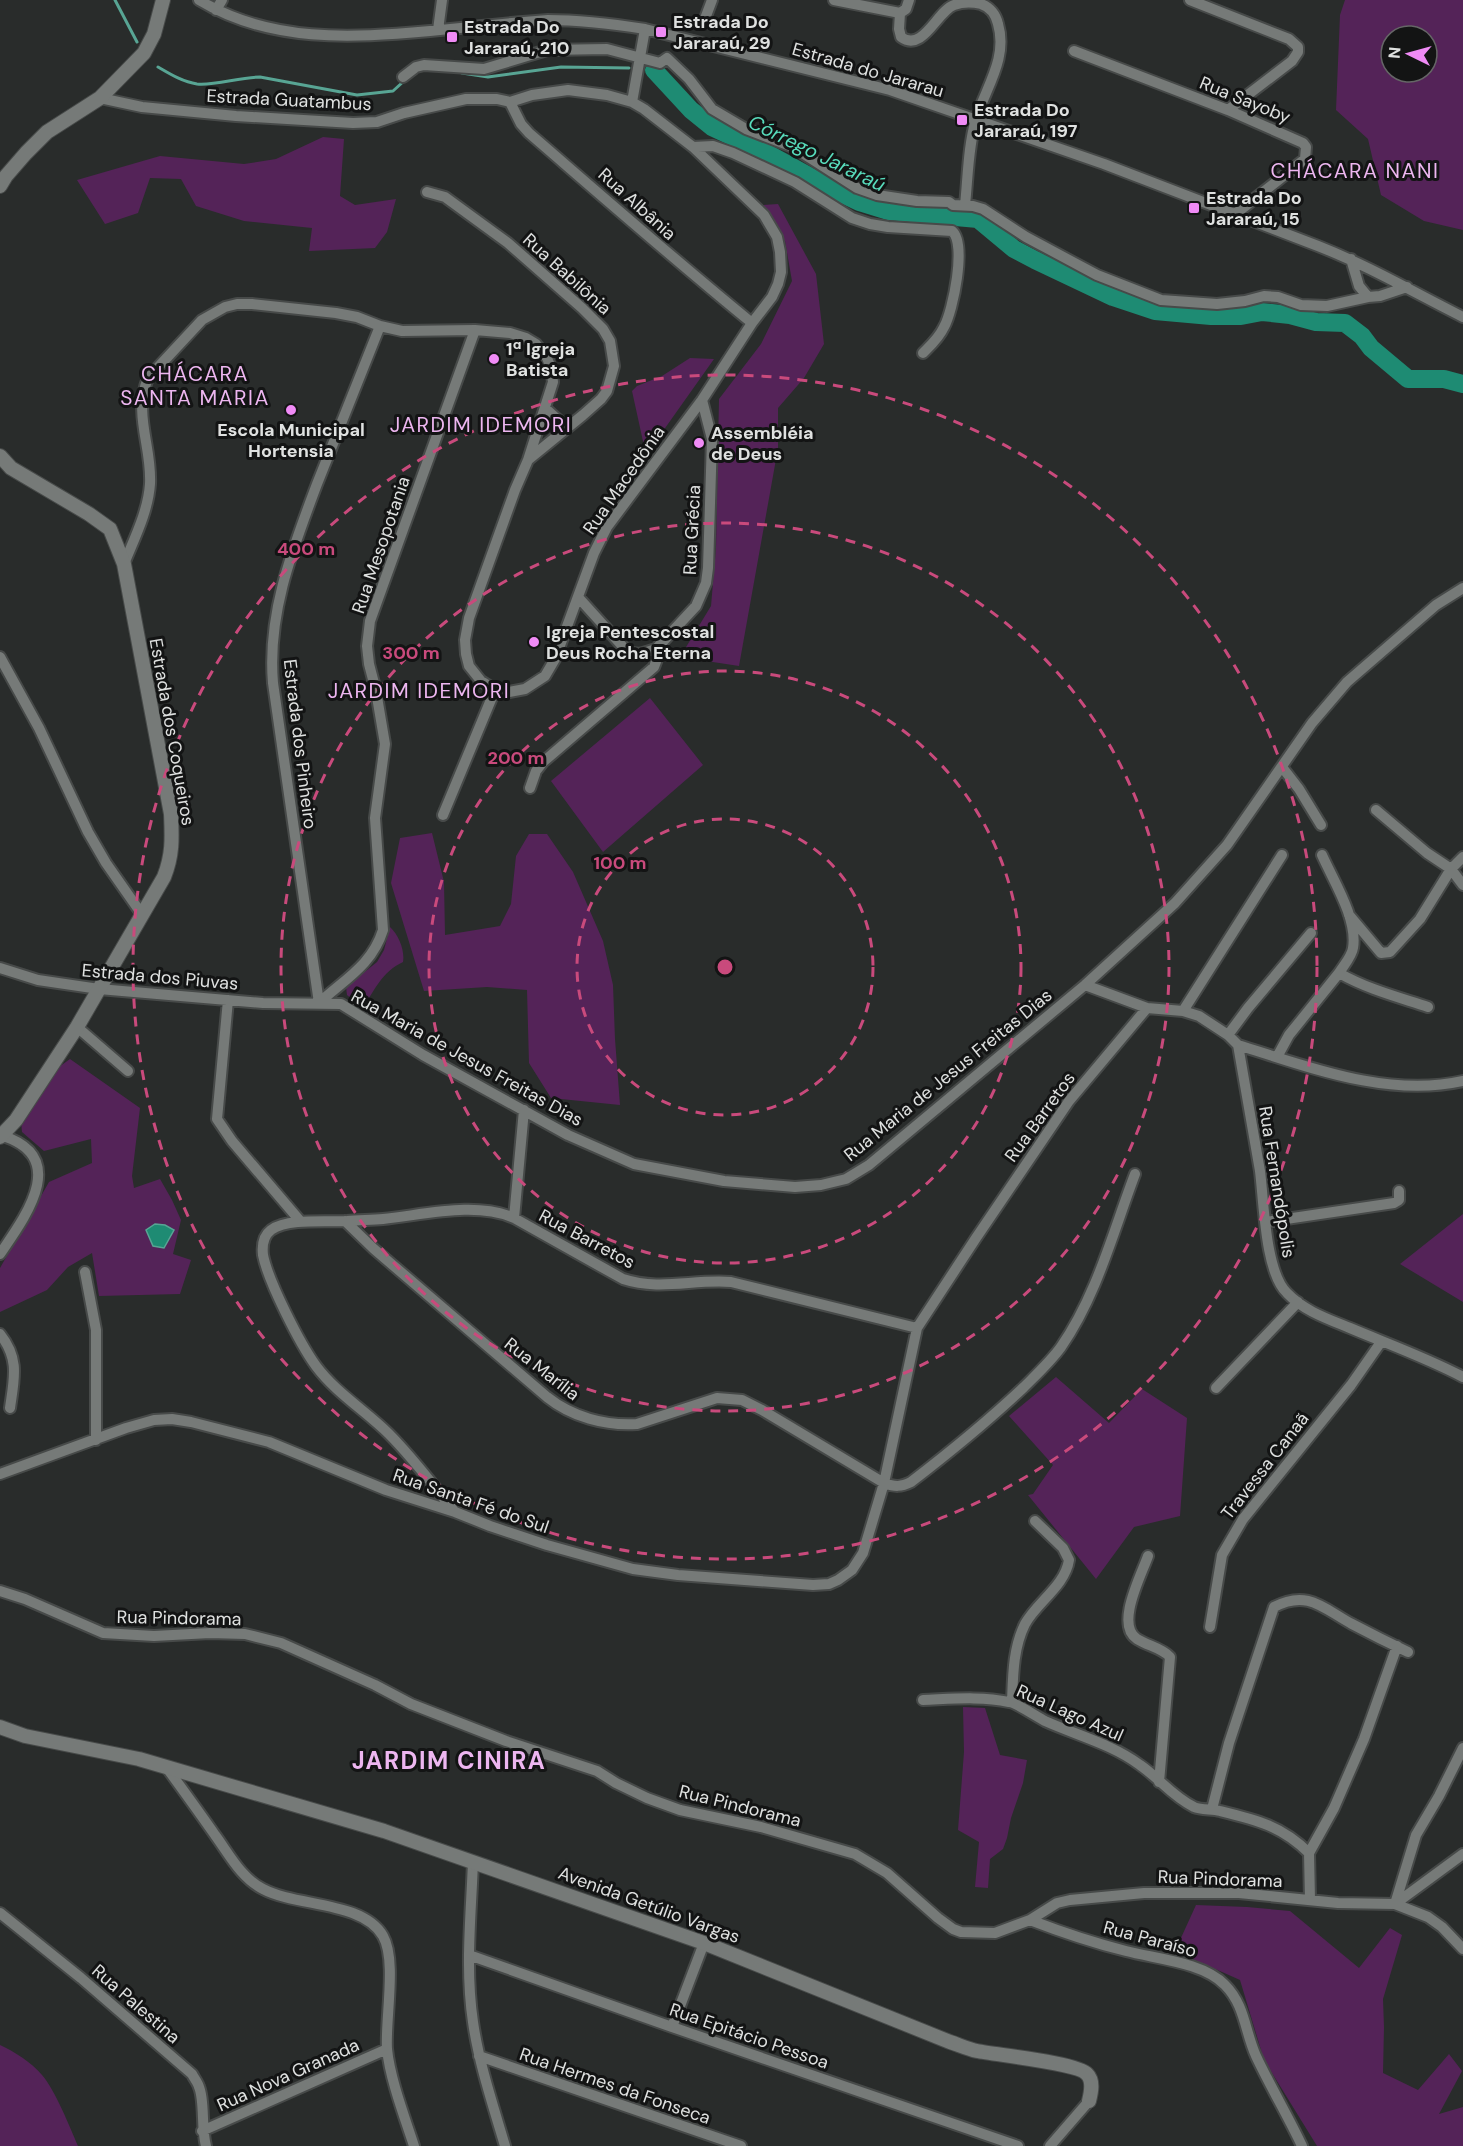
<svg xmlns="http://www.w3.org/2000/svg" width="1463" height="2146" viewBox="0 0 1463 2146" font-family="'DM Sans',sans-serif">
<rect width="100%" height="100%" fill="#292c2b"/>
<path fill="#542358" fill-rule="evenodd" d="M1345 0H1463V230L1424 221 1381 195 1368 139 1336 110 1340 15ZM1391 36H1427V72H1391Z
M323 137 344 139 340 196 355 205 396 199 387 232 375 248 309 251 312 228 244 221 196 206 181 179 150 178 138 213 105 224 77 180 160 156 244 164 276 159Z
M778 204 816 274 824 344 804 378 778 408V448L739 666 680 657 711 606 716 548 719 399 761 344 792 281 785 241 763 205Z
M690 358 714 359 646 455 632 391 637 386 662 376Z
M650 698 703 765 603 852 551 781Z
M432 833 444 882 445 935 500 926 511 904 516 856 529 834H547L573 872 603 941 613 985 615 1039 620 1105 551 1098 529 1063 527 990 487 987 424 991 391 883 400 838Z
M390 927C399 935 405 951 403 962 382 972 375 989 363 1008L347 995 346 987 377 962 384 950Z
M70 1059 140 1108 132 1176 134 1188 160 1179 172 1200 181 1220 173 1254 191 1260 180 1294 99 1296 92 1253 68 1267 47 1290 0 1312V1268L49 1182 92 1163 91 1139 44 1151 22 1132 21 1121 52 1072Z
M1463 1214V1302L1400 1264Z
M1056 1377 1109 1423 1142 1389 1187 1418 1180 1516 1134 1527 1096 1579 1028 1495 1033 1494 1053 1465 1009 1416Z
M963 1707 985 1708 1000 1755 1027 1760 1023 1783 1011 1818 1007 1838 1003 1849 990 1859 988 1888 975 1887 979 1842 958 1830 964 1752Z
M1196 1905 1247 1907 1290 1911 1359 1968 1390 1928 1402 1935 1383 1999 1384 2027 1383 2073 1418 2090 1449 2054 1462 2071 1439 2114 1463 2107V2146H1317L1264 2060 1240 1980 1175 1951Z
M0 2045C15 2052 31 2062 42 2075 55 2090 70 2127 78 2146H0Z"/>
<path fill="#1e8b73" stroke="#58a594" stroke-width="1.5" d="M155 1224 165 1225 174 1230 164 1248 153 1246 146 1230Z"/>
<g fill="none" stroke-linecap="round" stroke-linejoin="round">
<path stroke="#58a594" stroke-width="3" d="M115 0 137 42
M158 67C170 74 183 82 197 84 214 86 240 77 260 77L357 95 393 91 404 81
M462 73 488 77 561 67 629 68"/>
<path stroke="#1e8b73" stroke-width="18" d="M654 70 691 110 712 127 761 150 836 191 859 202 888 211 978 219 1014 249 1035 260 1113 297 1155 311 1211 316H1241L1262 312 1290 315 1316 322 1345 323 1362 336 1371 348 1408 379H1444L1463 384"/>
<g stroke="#474a49" stroke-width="14">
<path id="minor" d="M199 0C270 43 351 38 430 31 469 27 509 23 548 20 581 20 613 24 645 29L890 90 1104 164 1318 246C1369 266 1415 293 1463 317
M834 0 900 13
M909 0 906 9 900 13 899 29 901 37C923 53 937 11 954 5 962 2 973 2 981 4 990 7 996 15 998 24 1008 58 986 87 976 119 968 147 968 177 965 205
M1190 0 1289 39 1298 47V52L1292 61 1228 110
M216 10 222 0
M703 24 712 0
M438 30 442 0
M1074 51 1228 110 1303 143 1306 147 1305 159 1234 215
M403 77 416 67 424 65 484 69 547 50 607 49 660 63 667 58 689 79 712 109 746 129 793 147 857 188 877 195 917 201 949 202 953 205 973 206 983 209 1026 237 1097 275 1161 300 1217 304 1245 301 1264 296 1278 297 1301 305 1327 306 1368 297
M100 98 142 107 236 116 353 123 377 122 404 113 466 99H497L510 102 532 95 568 90 607 95 632 102 644 109 693 147 764 215 777 237 780 252 781 272 778 284 772 297 752 323 702 400 607 527 594 553 555 659 545 676 525 689 509 692 495 690 481 681 469 666 466 654 465 640 469 618 515 490 528 460 553 382 551 368 547 358 536 344 526 338 510 333 475 330 402 331 380 326 357 317 336 313 252 304H237L225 307 202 320 148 378C133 415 152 446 150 484 148 512 134 539 124 564
M510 102 521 124 529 133C603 197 676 261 752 323
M632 102 645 29
M693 147 713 146 733 153 795 182 852 218 870 224 888 227 952 231C967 243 953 311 944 327 939 338 931 345 923 353
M427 192 445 197 508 243 582 308 603 329 610 341 614 366 607 391 601 399 583 415 529 459
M1351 259 1359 286 1368 297 1380 296 1407 287
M546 409 567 428
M578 597 625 649 632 653 640 654 656 649 696 606 706 583 708 568 712 439 702 400
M0 657 39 728 88 832 106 863 141 913
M1282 767 1299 789 1321 825
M530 788 536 771 543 762 654 667 657 659 656 649
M1376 810 1427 853 1451 869 1463 885
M443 815 495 690
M1322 855C1333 880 1358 919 1353 948 1352 956 1344 965 1339 973 1367 989 1398 997 1428 1007
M1349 915 1381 953 1390 952 1420 919 1451 869 1463 857
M0 968 38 980 99 989 263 1003 341 1004 423 1055 568 1135 634 1164 724 1181 795 1187 821 1185 846 1179 869 1165 1085 985 1175 903 1227 845 1312 723 1347 682 1436 605 1463 588
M1085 985 1147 1008 1183 1011 1199 1016 1228 1035 1238 1045C1245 1087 1253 1129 1260 1171 1264 1202 1265 1272 1287 1293 1304 1311 1328 1319 1350 1328 1388 1344 1427 1358 1463 1377
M228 1000 217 1119 232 1141 301 1222
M319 1003C345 979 372 965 383 930L375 818 385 744 376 691 369 664 367 646 370 621 475 330
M319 1003 273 683C267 613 293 548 317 484 338 431 359 379 380 326
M1183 1011 1282 855
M77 1027 128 1071
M1228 1035 1248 1008 1311 933
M1238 1045C1309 1067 1388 1098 1463 1081
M1277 1057 1289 1035 1339 973
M0 1135C71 1156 26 1216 0 1254
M514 1218 524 1110
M345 1221 374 1249 547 1397C572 1417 605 1426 637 1424L717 1398 742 1400 762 1410 884 1483C895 1487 901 1487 911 1482 950 1452 988 1421 1024 1387 1036 1375 1051 1361 1061 1347 1097 1295 1113 1232 1135 1174
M1266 1222 1394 1203 1399 1200V1191
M85 1272 96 1330V1440
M0 1334C20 1359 14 1379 10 1408
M1216 1388 1298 1302
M0 1474 126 1428 154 1420 172 1419 191 1422 269 1442 386 1490 455 1512 490 1526 547 1545 633 1569 678 1575 813 1585 829 1584 838 1580 852 1570 863 1553 884 1483 917 1328 976 1238 1069 1101 1147 1008
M454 1511C433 1485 413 1458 389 1434 366 1411 336 1393 316 1366 300 1344 268 1281 263 1255 262 1246 263 1236 271 1230 288 1218 326 1222 347 1221 359 1220 371 1220 383 1219 423 1215 476 1201 514 1218L623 1279C660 1291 693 1279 731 1282L917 1328
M1148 1556C1141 1576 1115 1625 1137 1639 1148 1646 1162 1648 1170 1657L1159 1782
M0 1591 25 1599 103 1633 154 1636 210 1633 245 1634 281 1643 375 1685 411 1704 506 1741 597 1771 616 1783 647 1798 680 1810 761 1827 855 1854 887 1873 938 1918 953 1929 961 1932 995 1933 1030 1920 1057 1903 1070 1900 1144 1893H1239L1338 1903 1395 1904 1428 1917 1442 1927 1463 1949
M1210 1627 1222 1555 1243 1519 1351 1385 1381 1342
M923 1700C951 1699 981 1696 1009 1702 1015 1702 1037 1717 1045 1721 1076 1735 1112 1744 1140 1765 1159 1778 1172 1796 1194 1807 1201 1810 1212 1809 1220 1811 1257 1820 1282 1826 1309 1853L1310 1900
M1012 1702C1013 1676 1013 1648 1025 1624 1037 1602 1065 1586 1069 1560L1063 1548 1035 1521
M167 1768C183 1790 199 1812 215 1835 229 1854 241 1878 263 1889 297 1907 363 1901 383 1936 397 1960 385 2020 387 2049 390 2079 405 2118 414 2146
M1212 1809 1229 1743 1274 1607C1308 1589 1324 1609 1352 1624 1371 1634 1389 1643 1408 1652
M1309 1853 1334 1808 1364 1739 1397 1646
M473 1862C471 1915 465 1969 473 2022 479 2064 493 2105 505 2146
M1395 1904 1416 1835 1439 1796 1463 1748
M1395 1904 1463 1854
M0 1913 81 1978 192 2074C194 2078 198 2083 199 2087 205 2101 201 2128 206 2146
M1030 1920C1061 1932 1094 1943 1126 1951 1156 1959 1203 1962 1225 1985 1245 2005 1245 2032 1256 2056 1270 2086 1288 2116 1302 2146
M469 1955 672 2027 1018 2146
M672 2027 704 1943
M479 2056 741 2146
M202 2131 387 2049
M1050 2146 1089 2101"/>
</g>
<g stroke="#474a49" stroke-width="16">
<path id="tertiary" d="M0 186 6 176 26 153 47 132 100 98 144 53 154 34 163 0
M0 456 11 468 89 514 110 529 124 564 171 814C172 838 173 854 164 877L77 1027 16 1120 0 1137
M0 1727 25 1736 139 1759 384 1831 704 1943 950 2042C959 2045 968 2049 977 2051 997 2055 1078 2063 1087 2074 1094 2081 1091 2093 1089 2101"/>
</g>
<use href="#minor" stroke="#767a78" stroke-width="10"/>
<use href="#tertiary" stroke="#767a78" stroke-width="14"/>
</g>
<g fill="none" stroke="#c94a7c" stroke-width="3" stroke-dasharray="10 8">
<circle cx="725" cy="967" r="148"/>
<circle cx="725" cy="967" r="296"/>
<circle cx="725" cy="967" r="444"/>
<circle cx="725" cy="967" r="592"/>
</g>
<g fill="#f08bf6" stroke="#131414" stroke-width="2">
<rect x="655" y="26" width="12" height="12" rx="3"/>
<rect x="446" y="31" width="12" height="12" rx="3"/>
<rect x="956" y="114" width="12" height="12" rx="3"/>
<rect x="1188" y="202" width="12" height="12" rx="3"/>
<circle cx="494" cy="359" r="6"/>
<circle cx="291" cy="410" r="6"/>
<circle cx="699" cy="443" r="6"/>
<circle cx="534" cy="642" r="6"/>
</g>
<g text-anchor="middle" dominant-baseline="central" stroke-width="6" stroke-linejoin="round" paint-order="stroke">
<g font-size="18" font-weight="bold" fill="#dfe1e0" stroke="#131414" text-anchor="start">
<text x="673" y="22">Estrada Do<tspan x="673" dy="21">Jararaú, 29</tspan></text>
<text x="464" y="27">Estrada Do<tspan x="464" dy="21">Jararaú, 210</tspan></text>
<text x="974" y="110">Estrada Do<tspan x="974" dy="21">Jararaú, 197</tspan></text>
<text x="1206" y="198">Estrada Do<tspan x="1206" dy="21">Jararaú, 15</tspan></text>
<text x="506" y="349">1ª Igreja<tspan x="506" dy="21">Batista</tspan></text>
<text x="291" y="430" text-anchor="middle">Escola Municipal<tspan x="291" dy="21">Hortensia</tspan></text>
<text x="711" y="433">Assembléia<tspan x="711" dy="21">de Deus</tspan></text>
<text x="546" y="632">Igreja Pentescostal<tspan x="546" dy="21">Deus Rocha Eterna</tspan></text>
</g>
<g font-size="18" fill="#dfe1e0" stroke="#131414">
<text transform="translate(868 70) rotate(16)">Estrada do Jararau</text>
<text transform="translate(289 100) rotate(3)">Estrada Guatambus</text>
<text transform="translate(1245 100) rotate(22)">Rua Sayoby</text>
<text transform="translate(637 204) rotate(42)">Rua Albânia</text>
<text transform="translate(567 274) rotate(42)">Rua Babilônia</text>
<text transform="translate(624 480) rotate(-55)">Rua Macedônia</text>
<text transform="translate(692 530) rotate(-87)">Rua Grécia</text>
<text transform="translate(381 545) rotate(-71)">Rua Mesopotania</text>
<text transform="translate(172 732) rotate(80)">Estrada dos Coqueiros</text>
<text transform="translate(300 744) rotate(83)">Estrada dos Pinheiro</text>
<text transform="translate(160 977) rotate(5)">Estrada dos Piuvas</text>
<text transform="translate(467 1058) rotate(29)">Rua Maria de Jesus Freitas Dias</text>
<text transform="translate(948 1075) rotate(-39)">Rua Maria de Jesus Freitas Dias</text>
<text transform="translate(1040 1117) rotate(-54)">Rua Barretos</text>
<text transform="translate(1277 1182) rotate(81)">Rua Fernandópolis</text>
<text transform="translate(587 1239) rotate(28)">Rua Barretos</text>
<text transform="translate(542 1369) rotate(38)">Rua Marília</text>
<text transform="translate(1265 1466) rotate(-52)">Travessa Canaã</text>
<text transform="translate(471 1501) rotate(19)">Rua Santa Fé do Sul</text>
<text transform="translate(179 1618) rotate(1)">Rua Pindorama</text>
<text transform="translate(1070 1713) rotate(24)">Rua Lago Azul</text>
<text transform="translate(740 1806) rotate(14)">Rua Pindorama</text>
<text transform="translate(1220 1879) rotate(2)">Rua Pindorama</text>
<text transform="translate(649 1905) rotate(20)">Avenida Getúlio Vargas</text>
<text transform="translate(1150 1939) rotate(15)">Rua Paraíso</text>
<text transform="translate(136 2004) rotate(41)">Rua Palestina</text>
<text transform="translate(749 2036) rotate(19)">Rua Epitácio Pessoa</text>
<text transform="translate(288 2075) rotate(-24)">Rua Nova Granada</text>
<text transform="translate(615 2086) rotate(19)">Rua Hermes da Fonseca</text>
</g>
<g font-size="20" font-style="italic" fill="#58dcbc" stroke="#131414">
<text transform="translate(817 153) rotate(26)">Córrego Jararaú</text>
</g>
<g font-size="21" letter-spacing="1.5" fill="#edb6f0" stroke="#131414">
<text x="1355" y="171">CHÁCARA NANI</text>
<text x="195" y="374">CHÁCARA<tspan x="195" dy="24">SANTA MARIA</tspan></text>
<text x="481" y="425">JARDIM IDEMORI</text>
<text x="419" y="691">JARDIM IDEMORI</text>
</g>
<g font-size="24" font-weight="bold" letter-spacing="1.5" fill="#edb6f0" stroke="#131414">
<text x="449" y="1760">JARDIM CINIRA</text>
</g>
</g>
<circle cx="725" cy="967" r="9" fill="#c94a7c" stroke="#131414" stroke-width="3"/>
<g font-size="18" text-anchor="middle" font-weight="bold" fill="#c94a7c" stroke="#131414" stroke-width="6" stroke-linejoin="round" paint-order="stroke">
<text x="306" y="555">400 m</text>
<text x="411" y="659">300 m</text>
<text x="516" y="764">200 m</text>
<text x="620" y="869">100 m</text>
</g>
<g transform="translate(1409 54) rotate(275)"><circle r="28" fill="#131414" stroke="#656666" stroke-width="1.5"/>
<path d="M0-4.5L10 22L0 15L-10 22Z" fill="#f08bf6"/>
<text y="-9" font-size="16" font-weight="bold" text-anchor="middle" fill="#dfe1e0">N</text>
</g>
</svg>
